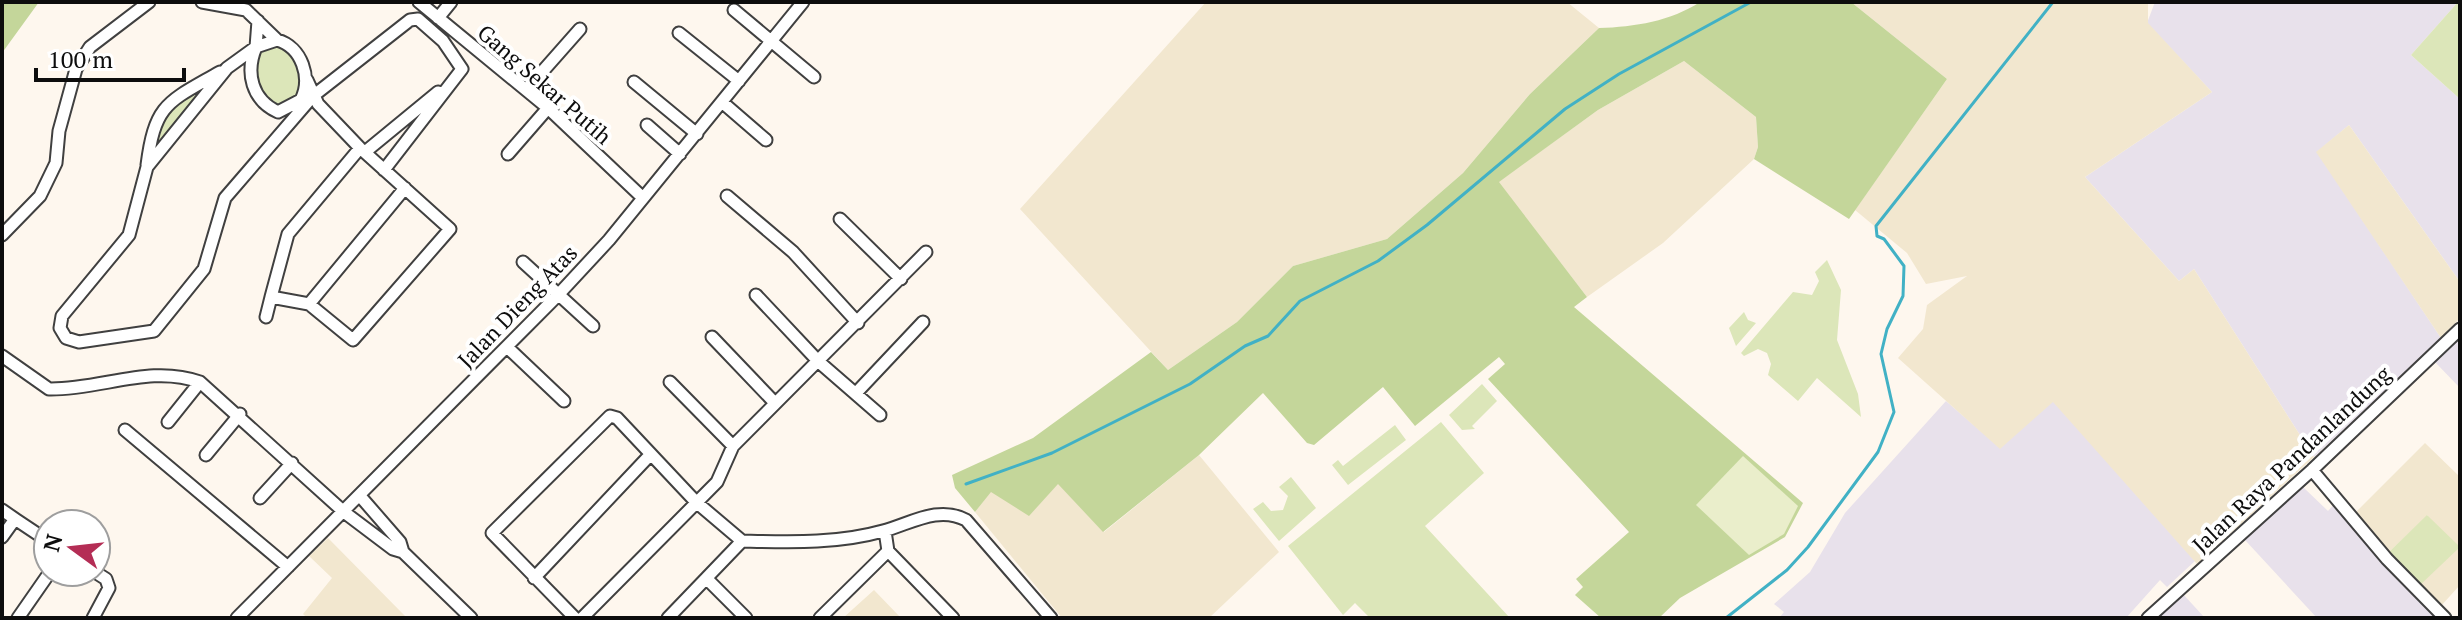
<svg xmlns="http://www.w3.org/2000/svg" width="2462" height="620" viewBox="0 0 2462 620" font-family="'PT Serif',serif">
<rect width="100%" height="100%" fill="#fef7ee"/>
<path fill="#e8e1eb" d="M2155 2H2458L2411 55 2460 99V282L2349 125 2317 152 2441 338 2314 457 2194 269 2179 281 2085 177 2212 92 2147 23Z
M2460 337V388L2434 361Z
M1946 401 2000 448 2053 401 2195 561 2167 587 2160 580 2126 618H1779L1784 612 1774 604 1810 572 1845 513Z
M2303 487 2328 511 2337 501 2443 618H2317L2245 540Z
M2182 593 2205 618H2161V611Z"/>
<path fill="#f2e7cf" d="M1206 2H1567L1599 28 1530 94 1463 173 1387 239 1293 266 1237 322 1168 370 1020 209Z
M1851 2H2148V23L2212 92 2085 177 2179 281 2194 269 2314 457 2197 564 2053 402 2000 449 1898 358 1923 329 1927 305 1967 276 1926 284 1907 253 1855 210 1947 79Z
M1684 61 1756 117 1758 147 1754 159 1663 243 1587 297 1498 182 1598 110Z
M2349 125 2460 282V318L2441 338 2316 152Z
M2425 443 2460 477V585L2440 607 2419 586 2428 515 2386 555 2352 516Z
M1199 455 1279 552 1209 618H1062L975 512 991 491 1058 483 1104 532Z
M328 538 407 618H307L303 614 332 578 309 556Z
M874 590 901 618H843Z"/>
<path fill="#dce6b9" d="M2458 2H2460V99L2411 55Z
M272 45C299 51 303 75 297 99L283 107C257 100 249 69 264 48Z
M200 89 202 91 155 148C162 113 171 107 200 89Z
M1827 260 1841 290 1837 340 1858 394 1861 417 1817 378 1798 401 1768 375 1771 364 1767 353 1758 349 1744 356 1741 353 1793 292 1812 295 1819 281 1815 272Z
M1744 312 1748 320 1756 323 1736 346 1729 328Z
M1482 384 1497 401 1472 426 1475 429 1462 430 1449 415Z
M1441 422 1484 473 1425 526 1510 618H1370L1355 603 1343 615 1288 546Z
M1395 425 1406 440 1348 485 1332 465 1338 460 1343 466Z
M1291 477 1316 508 1279 541 1253 509 1263 502 1271 511 1283 510 1288 496 1279 487Z
M2427 515 2460 547 2419 586 2386 555Z"/>
<path fill="#c4d69a" d="M2 2H39L2 53Z
M1700 2H1851L1947 79 1849 219 1754 159 1758 147 1756 117 1684 61 1598 110 1499 182 1587 297 1574 307 1803 503 1785 537 1680 598 1659 618H1601L1575 595 1583 587 1576 579 1629 532 1488 379 1505 364 1499 357 1415 426 1383 387 1314 445 1307 443 1263 393 1199 455 1103 532 1058 484 1029 516 991 492 975 512 955 488 952 475 1033 438 1151 352 1168 370 1237 322 1293 266 1387 239 1463 173 1530 94 1599 28C1635 27 1671 21 1700 2Z"/>
<path fill="#eaeecb" d="M1743 456 1798 506 1784 534 1749 555 1696 505Z"/>
<g fill="none" stroke-linecap="round" stroke-linejoin="round">
<path stroke="#41b1c5" stroke-width="3" d="M966 484 1052 453 1190 384 1245 346 1268 336 1300 301 1378 261 1427 225 1565 109 1619 74 1751 2
M1726 618 1787 570 1808 547 1878 452 1894 412 1881 354 1887 329 1903 296 1904 266 1884 239 1877 236 1876 226 2053 2"/>
<g stroke="#404040" stroke-width="15">
<path id="minor" d="M202 2 246 10 277 40
M419 2 548 108 643 198
M734 10 814 77
M438 18 451 2
M258 21 256 47 227 68 147 167 129 235 62 316 60 328 66 338 79 342 154 331 204 269 225 198 313 96 410 20 418 19 443 41 462 69 384 170
M679 33 739 81
M277 40C302 47 312 78 301 100L278 112C252 100 245 73 256 47Z
M307 80 318 104 360 148 450 229 353 340 309 304 271 297 288 234 360 148
M634 82 697 134
M527 89 580 29
M722 102 766 140
M647 125 680 154
M365 152 438 92
M508 154 548 108
M147 165C155 103 168 102 220 72
M727 196 793 252 858 323
M840 219 901 279
M2 235 40 196 56 163 59 131 76 69 90 47 149 2
M523 262 593 326
M756 295 819 362 880 415
M309 304 405 188
M266 317 271 297
M712 337 775 403
M507 347 564 401
M2 356 49 389C101 390 150 364 200 382L344 512 393 549 403 552 471 618
M670 382 733 446
M857 392 923 322
M168 422 200 382
M125 430 288 567
M206 455 240 414
M2312 470 2387 559 2445 618
M360 496 400 542 403 552
M260 498 292 463
M2 510 15 519 2 537
M15 519 48 541
M885 531 888 551 953 618
M534 578 650 455
M708 580 746 618
M18 618 50 572
M93 618 109 588 106 579 95 572
M237 618 558 295 609 240 803 2
M575 618 492 533 610 416 617 418 696 502 742 541
M582 618 717 482 733 446 926 252
M668 618 742 541C789 542 837 544 883 531 910 524 938 505 966 520L1051 618
M820 618 888 551
M2148 618 2312 470 2460 329"/>
</g>
<use href="#minor" stroke="#fff" stroke-width="11"/>
</g>
<g text-anchor="middle" dominant-baseline="central" stroke-width="8" stroke-linejoin="round" paint-order="stroke">
<g font-size="22" fill="#0d0d0d" stroke="#fff">
<text transform="translate(545 84) rotate(41)">Gang Sekar Putih</text>
<text transform="translate(517 306) rotate(-46)">Jalan Dieng Atas</text>
<text transform="translate(2291 459) rotate(-43)">Jalan Raya Pandanlandung</text>
</g>
</g>
<rect width="2462" height="620" fill="none" stroke="#0d0d0d" stroke-width="8"/>
<g transform="translate(72 548) rotate(285)"><circle r="38" fill="#ffffff" stroke="#9e9e9e" stroke-width="2"/>
<path d="M0-6L14 30L0 20L-14 30Z" fill="#b42d55"/>
<text y="-12" font-size="22" font-weight="bold" text-anchor="middle" fill="#0d0d0d">N</text>
</g>
<path d="M36 68v12h148v-12" fill="none" stroke="#0d0d0d" stroke-width="4"/>
<text x="48" y="68" font-size="24" fill="#0d0d0d" stroke="#ffffff" stroke-width="6" paint-order="stroke">100 m</text>
</svg>
